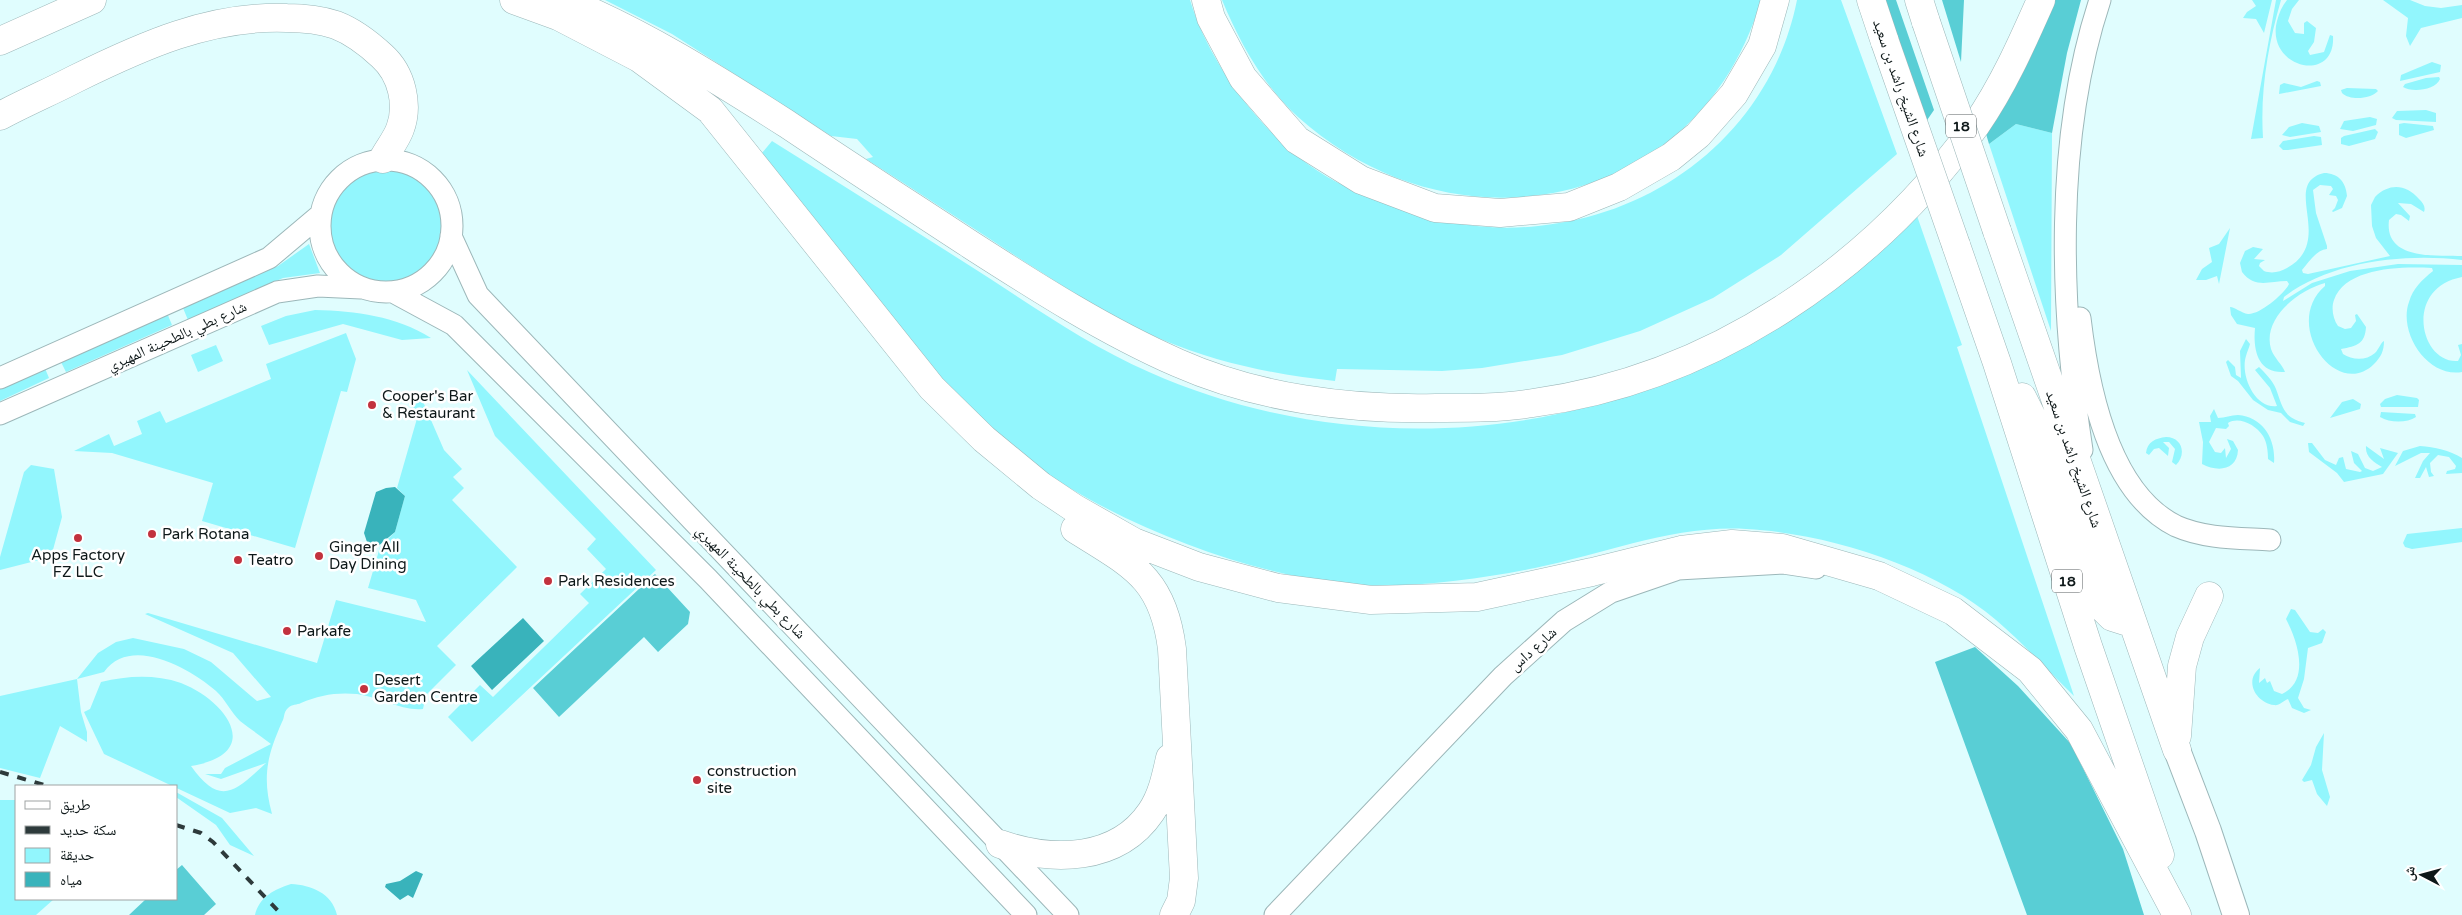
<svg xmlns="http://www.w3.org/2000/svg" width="2462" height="915" viewBox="0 0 2462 915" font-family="'Varela Round','Noto Naskh Arabic',sans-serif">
<rect width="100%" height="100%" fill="#e0fdfe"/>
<path fill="#92f6fd" d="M605 0H1190C1211 71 1278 157 1347 187 1363 194 1381 198 1398 204 1416 210 1434 218 1452 222 1479 228 1510 229 1538 226 1664 214 1772 126 1797 0H1841L1897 154 1781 255 1713 298 1640 331 1562 355 1482 368 1442 371 1337 369 1335 381C1276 375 1218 363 1163 340 1114 320 1070 290 1025 262 972 227 919 193 866 159L873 157 857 139 831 136 672 34Z
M1222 0H1761C1699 211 1455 258 1298 117 1263 85 1240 43 1222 0Z
M2252 0H2272L2264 33 2256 19 2243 18 2247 12 2256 6Z
M2276 0H2281C2268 45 2260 91 2263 138L2251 139Z
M2287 0H2299L2292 9 2288 21 2295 33 2304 34V23L2307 21 2316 28 2314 42 2308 51 2310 55 2324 52 2330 35 2333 36C2336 85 2265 68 2277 21 2279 13 2282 6 2287 0Z
M2383 0H2410L2425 6 2441 8 2462 5V18L2421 28 2410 46 2406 36 2408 18Z
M2432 62 2441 65 2440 72 2400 81 2401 75Z
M2426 78 2439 77 2440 79C2436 90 2412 93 2403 87L2405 84Z
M2317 81 2320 82 2321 86 2279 94 2280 85 2284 83 2301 87Z
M2347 88 2376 89 2378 91C2371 99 2350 101 2342 93L2341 90Z
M2426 110 2436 113V122L2396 120 2392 118 2397 111Z
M2370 117 2377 119 2376 125 2353 131 2340 129 2344 121Z
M2302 123 2319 126 2321 132 2290 137 2282 135 2289 127Z
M2404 123 2433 126 2434 130 2406 138 2399 135V124Z
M2016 124 2052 133 2051 331 1989 144Z
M2375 129 2378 132 2375 139 2349 146 2341 144V138L2344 136Z
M2314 136 2321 137 2322 145 2288 150H2283L2279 146 2283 141Z
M772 141C844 186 917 232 989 278 1041 312 1092 347 1149 372 1288 434 1448 445 1595 405 1629 395 1663 376 1695 362 1735 345 1775 331 1810 306 1849 280 1882 245 1916 213L1962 345 1957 347 2074 696C2048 671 2024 644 1996 620 1935 567 1827 533 1746 529 1673 525 1605 554 1535 568 1472 581 1392 591 1328 582 1224 566 1107 519 1023 457 967 416 924 359 881 305 842 254 802 203 762 153Z
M327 225a58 58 0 1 1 116 0a58 58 0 1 1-116 0Z
M2324 173C2338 173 2346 182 2347 196L2342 208 2333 212 2332 211 2335 208 2338 200 2336 196 2329 195 2333 189 2331 186 2320 185 2313 190 2316 213 2327 246V249C2316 250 2309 262 2302 270L2303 273 2308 274 2390 256 2376 238 2372 226 2371 205 2375 197C2389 183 2406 184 2419 199 2423 203 2426 207 2424 212L2411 204 2398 203 2410 216 2409 221 2401 215 2396 214 2389 220C2384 261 2437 255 2462 256V260C2406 253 2330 261 2284 297L2283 301 2312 283 2350 271 2398 264 2462 265V277C2403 288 2420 364 2458 361L2461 355 2458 345 2462 344V372C2427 378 2398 332 2409 302 2413 288 2422 280 2433 271L2432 268C2403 266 2345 267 2334 300 2331 308 2333 319 2338 326L2345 329 2351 328 2356 321 2355 315 2357 314 2366 327C2365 344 2357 346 2341 349L2343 354C2352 360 2366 361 2375 353 2379 349 2381 342 2384 341 2384 351 2381 357 2374 364 2337 401 2281 324 2325 286V283C2299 290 2262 318 2271 349 2274 358 2282 364 2285 372 2257 374 2253 349 2255 328L2237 324 2231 315 2230 307C2235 307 2241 313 2248 314 2260 315 2285 293 2289 284L2287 281C2269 281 2255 289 2242 272L2240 263 2245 251 2253 247 2263 249 2254 259 2265 260 2260 263 2259 266 2264 271C2272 274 2280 272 2287 268 2336 241 2280 184 2324 173Z
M2230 228 2219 284 2217 276 2206 280H2196L2202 269 2212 262 2209 248 2219 244Z
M309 244 320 273 283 278 188 320 183 308 278 266Z
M315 310C356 311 396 316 431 338L402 340 343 324 269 345 261 326 286 316Z
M167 313 172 325 66 372 60 360Z
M346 333 356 359 347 392 341 391 295 548 202 521 213 483 112 453 74 451 109 434 114 446 142 434 137 421 160 411 166 423 271 379 266 364Z
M2246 339 2250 344C2249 348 2247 352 2246 356 2240 374 2254 409 2277 406L2270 388 2255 370 2259 367C2265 373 2273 381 2276 389 2283 408 2283 417 2305 423L2303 426 2290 422 2281 413 2268 410 2253 400 2238 381 2231 376 2226 362 2228 360 2235 367 2236 375 2241 378 2240 351Z
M216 345 223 361 198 372 191 355Z
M44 366 49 378 0 401V386Z
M467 370 656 570 472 742 448 717 480 685 493 697 589 603 580 594 606 569 587 549 596 539 495 436Z
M2397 395 2417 398 2419 400 2418 407H2381L2380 404 2385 399Z
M421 397 444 450 462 469 453 477 464 488 452 500 517 567 437 646 456 665 426 695 423 709C401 711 379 697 357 694 337 692 319 695 301 703 297 705 292 704 288 708 283 713 285 717 282 722 267 756 262 777 272 814L256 808 230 813 104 754 84 712 90 709 101 682C127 676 154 674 181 683 227 701 265 754 191 766 220 807 235 792 266 763L221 779 205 774H221L225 768 271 744C261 736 250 729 240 721 231 712 225 699 216 691 189 668 131 635 104 672L77 679 81 712 87 732V742L60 726 40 778 0 768V696L77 679 98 653 116 642 133 638 184 649 211 662 257 701 271 697 233 653 145 614 148 613 317 663 336 600 426 622 416 600 368 588 380 547 395 532 405 496 397 488 418 415 407 411Z
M2353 399 2361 404 2360 409 2330 418 2342 402Z
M2214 409 2218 418C2225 418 2231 415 2238 415 2263 417 2276 439 2274 463L2268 459C2268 452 2267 442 2263 436 2256 425 2239 416 2228 423L2229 426 2226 429 2216 428 2209 442 2215 452 2221 453 2225 448 2226 458 2231 449 2227 439 2233 441 2238 450C2237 471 2217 472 2202 464L2203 442 2199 422H2211L2210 416Z
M2381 412 2415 414 2416 417C2407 423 2390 423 2380 417Z
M2166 437C2182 437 2187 454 2176 465L2172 462 2175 449 2169 442H2163L2169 448 2168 456 2159 448 2154 449 2149 455 2146 453C2147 442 2156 438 2166 437Z
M2308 443H2312L2325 460 2336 465 2339 458 2343 457 2346 469 2360 472 2362 471 2354 463 2351 451 2358 454 2365 468 2373 471 2382 467C2374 462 2365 457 2366 446L2384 459 2380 448 2398 453 2383 474 2344 482 2337 473 2309 452Z
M2420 446C2435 447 2449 450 2462 458V473L2446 474 2447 471 2455 469 2456 466 2449 457 2438 455 2430 463 2431 472 2434 476 2429 477 2426 467 2420 478H2415L2423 461 2430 453H2421L2395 466 2403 451Z
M31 465 54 469 62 517 51 557 0 570V557L24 472Z
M2462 528V542L2412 549 2405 547 2403 543 2407 534Z
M2291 609 2295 610 2310 632 2318 633 2323 629 2326 632 2322 643 2308 648 2304 679 2298 698 2304 708 2311 710 2304 713 2292 708 2288 699C2283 701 2279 706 2274 705 2255 702 2244 680 2260 668L2259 683 2265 678 2267 683 2270 681 2274 691 2282 694C2311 680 2297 640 2286 619Z
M2324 733 2322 770 2330 797 2327 806 2317 794 2312 780 2304 782 2302 780 2311 765 2316 747Z
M176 792 222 818 254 856 230 845 216 825 176 797Z
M0 800H16V899H54L36 915H0Z
M291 884C311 885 332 893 337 915H255C259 897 275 889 291 884Z"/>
<path fill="#59ced5" d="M1877 0H1896L1934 110 1921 129Z
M1942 0H1964L1961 62Z
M2050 0H2081L2067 53 2052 133 2016 124 1989 144 1984 127Z
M655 574 690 612 688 624 658 652 644 637 559 717 533 688Z
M1975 647 2018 686 2071 744 2123 849 2144 915H2027L1935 662Z
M182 865 216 904 204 915H129L146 899H176V870Z"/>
<path fill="#39b3bb" d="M395 487 405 496 395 532 377 547 368 545 364 533 376 492 386 488Z
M523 618 544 641 492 690 471 666Z
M416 871 423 874 413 898 408 895 400 900 385 887 386 884 400 881Z"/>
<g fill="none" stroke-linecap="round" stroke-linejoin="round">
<g stroke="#9cb7b9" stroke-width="23">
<path id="tertiary" d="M320 226a66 66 0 1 1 132 0a66 66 0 1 1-132 0Z
M451 236 478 295 1068 915
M393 292 454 325 708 579 1026 915
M2080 318C2088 386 2108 492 2176 526 2205 539 2240 538 2270 540
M0 378 269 258 320 215
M0 414 277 292 318 286 361 288
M2082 450C2060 307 2054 139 2100 0
M1275 915 1503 676 1564 621 1611 592 1678 569 1783 563 1816 568"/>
</g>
<g stroke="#9cb7b9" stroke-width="28">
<path id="primary" d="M2177 750 2208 831 2236 915"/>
</g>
<g stroke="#9cb7b9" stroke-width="29">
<path id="trunk" d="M514 0 558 16 639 58 710 110 932 388 984 439 1041 486 1074 508 1134 542 1199 567 1278 588 1371 600 1477 597 1592 572 1681 550 1732 544 1782 548 1879 576 1953 611 2030 670 2079 730 2177 915
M564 0C644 33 715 78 787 124 848 165 910 205 971 245 1038 288 1105 331 1178 363 1257 398 1350 410 1436 408 1469 408 1501 408 1533 403 1712 379 1872 269 1976 125 2003 86 2022 43 2041 0
M1206 0 1211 18 1243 78 1297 140 1361 180 1435 208 1500 213 1569 207 1619 187 1671 157 1698 135 1734 94 1762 46 1775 0
M1871 0 1885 42
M1919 0 1926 22
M0 41 92 0
M0 116C24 103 50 92 75 79 142 46 210 15 287 18 302 18 321 20 336 25 354 32 368 43 382 56 402 74 409 105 400 129 396 140 388 149 383 159
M1997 231 2177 750
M1956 245 1997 363 2088 646 2160 855
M2022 397 2039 431 2097 602 2112 617 2131 623
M1075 529C1132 565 1163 577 1172 649L1184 878 1181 901 1174 915
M2177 736 2182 666 2190 637 2209 596
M1000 844C1052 862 1117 862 1151 812 1162 796 1166 776 1170 758"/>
</g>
<use href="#tertiary" stroke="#fff" stroke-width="21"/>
<use href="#primary" stroke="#fff" stroke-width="26"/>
<use href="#trunk" stroke="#fff" stroke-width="28"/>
<path stroke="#2d3a3b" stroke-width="4" stroke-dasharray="9 9" stroke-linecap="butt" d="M0 772 48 786
M176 825 201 833 213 842 282 915"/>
<g stroke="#9cb7b9" stroke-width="29" stroke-linecap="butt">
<path id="trunk-bridge" d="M1926 22 1997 231
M1885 42 1956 245"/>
</g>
<use href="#trunk-bridge" stroke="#fff" stroke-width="28"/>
</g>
<g fill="#c2323e" stroke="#fff" stroke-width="2">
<circle cx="372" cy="405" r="5"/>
<circle cx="152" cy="534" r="5"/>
<circle cx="78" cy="538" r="5"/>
<circle cx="319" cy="556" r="5"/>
<circle cx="238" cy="560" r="5"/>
<circle cx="548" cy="581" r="5"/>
<circle cx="287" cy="631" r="5"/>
<circle cx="364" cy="689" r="5"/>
<circle cx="697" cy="780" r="5"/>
</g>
<g text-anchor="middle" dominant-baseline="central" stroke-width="5" stroke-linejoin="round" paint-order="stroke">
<g fill="#fff" stroke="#565d5e" stroke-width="1">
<rect x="1946" y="114.5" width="30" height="23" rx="4"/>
<rect x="2052" y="569.5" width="30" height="23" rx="4"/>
</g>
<g font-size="14" font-weight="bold" fill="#0e1819">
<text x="1961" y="126">18</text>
<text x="2067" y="581">18</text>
</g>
<g font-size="15" fill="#0e1819" stroke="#fff">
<text transform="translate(1901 88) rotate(71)">شارع الشيخ راشد بن سعيد</text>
<text transform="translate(177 336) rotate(-24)">شارع بطي بالطحينة المهيري</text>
<text transform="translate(2074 459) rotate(71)">شارع الشيخ راشد بن سعيد</text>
<text transform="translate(751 582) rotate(46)">شارع بطي بالطحينة المهيري</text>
<text transform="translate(1533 649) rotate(-42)">شارع داس</text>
</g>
<g font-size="15" fill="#0e1819" stroke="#fff" text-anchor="start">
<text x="382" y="396">Cooper's Bar<tspan x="382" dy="17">&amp; Restaurant</tspan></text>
<text x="162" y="534">Park Rotana</text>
<text x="329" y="547">Ginger All<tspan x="329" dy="17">Day Dining</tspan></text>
<text x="78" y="555" text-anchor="middle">Apps Factory<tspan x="78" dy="17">FZ LLC</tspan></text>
<text x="248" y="560">Teatro</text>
<text x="558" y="581">Park Residences</text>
<text x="297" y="631">Parkafe</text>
<text x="374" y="680">Desert<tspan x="374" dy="17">Garden Centre</tspan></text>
<text x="707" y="771">construction<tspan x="707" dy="17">site</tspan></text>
</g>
</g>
<rect x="15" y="785" width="162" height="115" fill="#ffffff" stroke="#9fa3a3"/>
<rect x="25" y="801" width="25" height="8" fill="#ffffff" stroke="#9fa3a3"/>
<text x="60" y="810" font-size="15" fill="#0e1819">طريق</text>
<rect x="25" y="826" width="25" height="8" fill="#2d3a3b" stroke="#9fa3a3"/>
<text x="60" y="835" font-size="15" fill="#0e1819">سكة حديد</text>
<rect x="25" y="848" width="25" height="15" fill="#92f6fd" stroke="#9fa3a3"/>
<text x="60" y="860" font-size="15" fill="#0e1819">حديقة</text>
<rect x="25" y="872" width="25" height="15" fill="#39b3bb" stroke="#9fa3a3"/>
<text x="60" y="885" font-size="15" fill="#0e1819">مياه</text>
<g transform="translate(2422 875) rotate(276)" stroke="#ffffff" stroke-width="4" paint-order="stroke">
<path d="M0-4L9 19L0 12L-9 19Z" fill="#0e1819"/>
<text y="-8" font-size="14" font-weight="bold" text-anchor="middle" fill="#0e1819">ش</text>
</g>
</svg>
